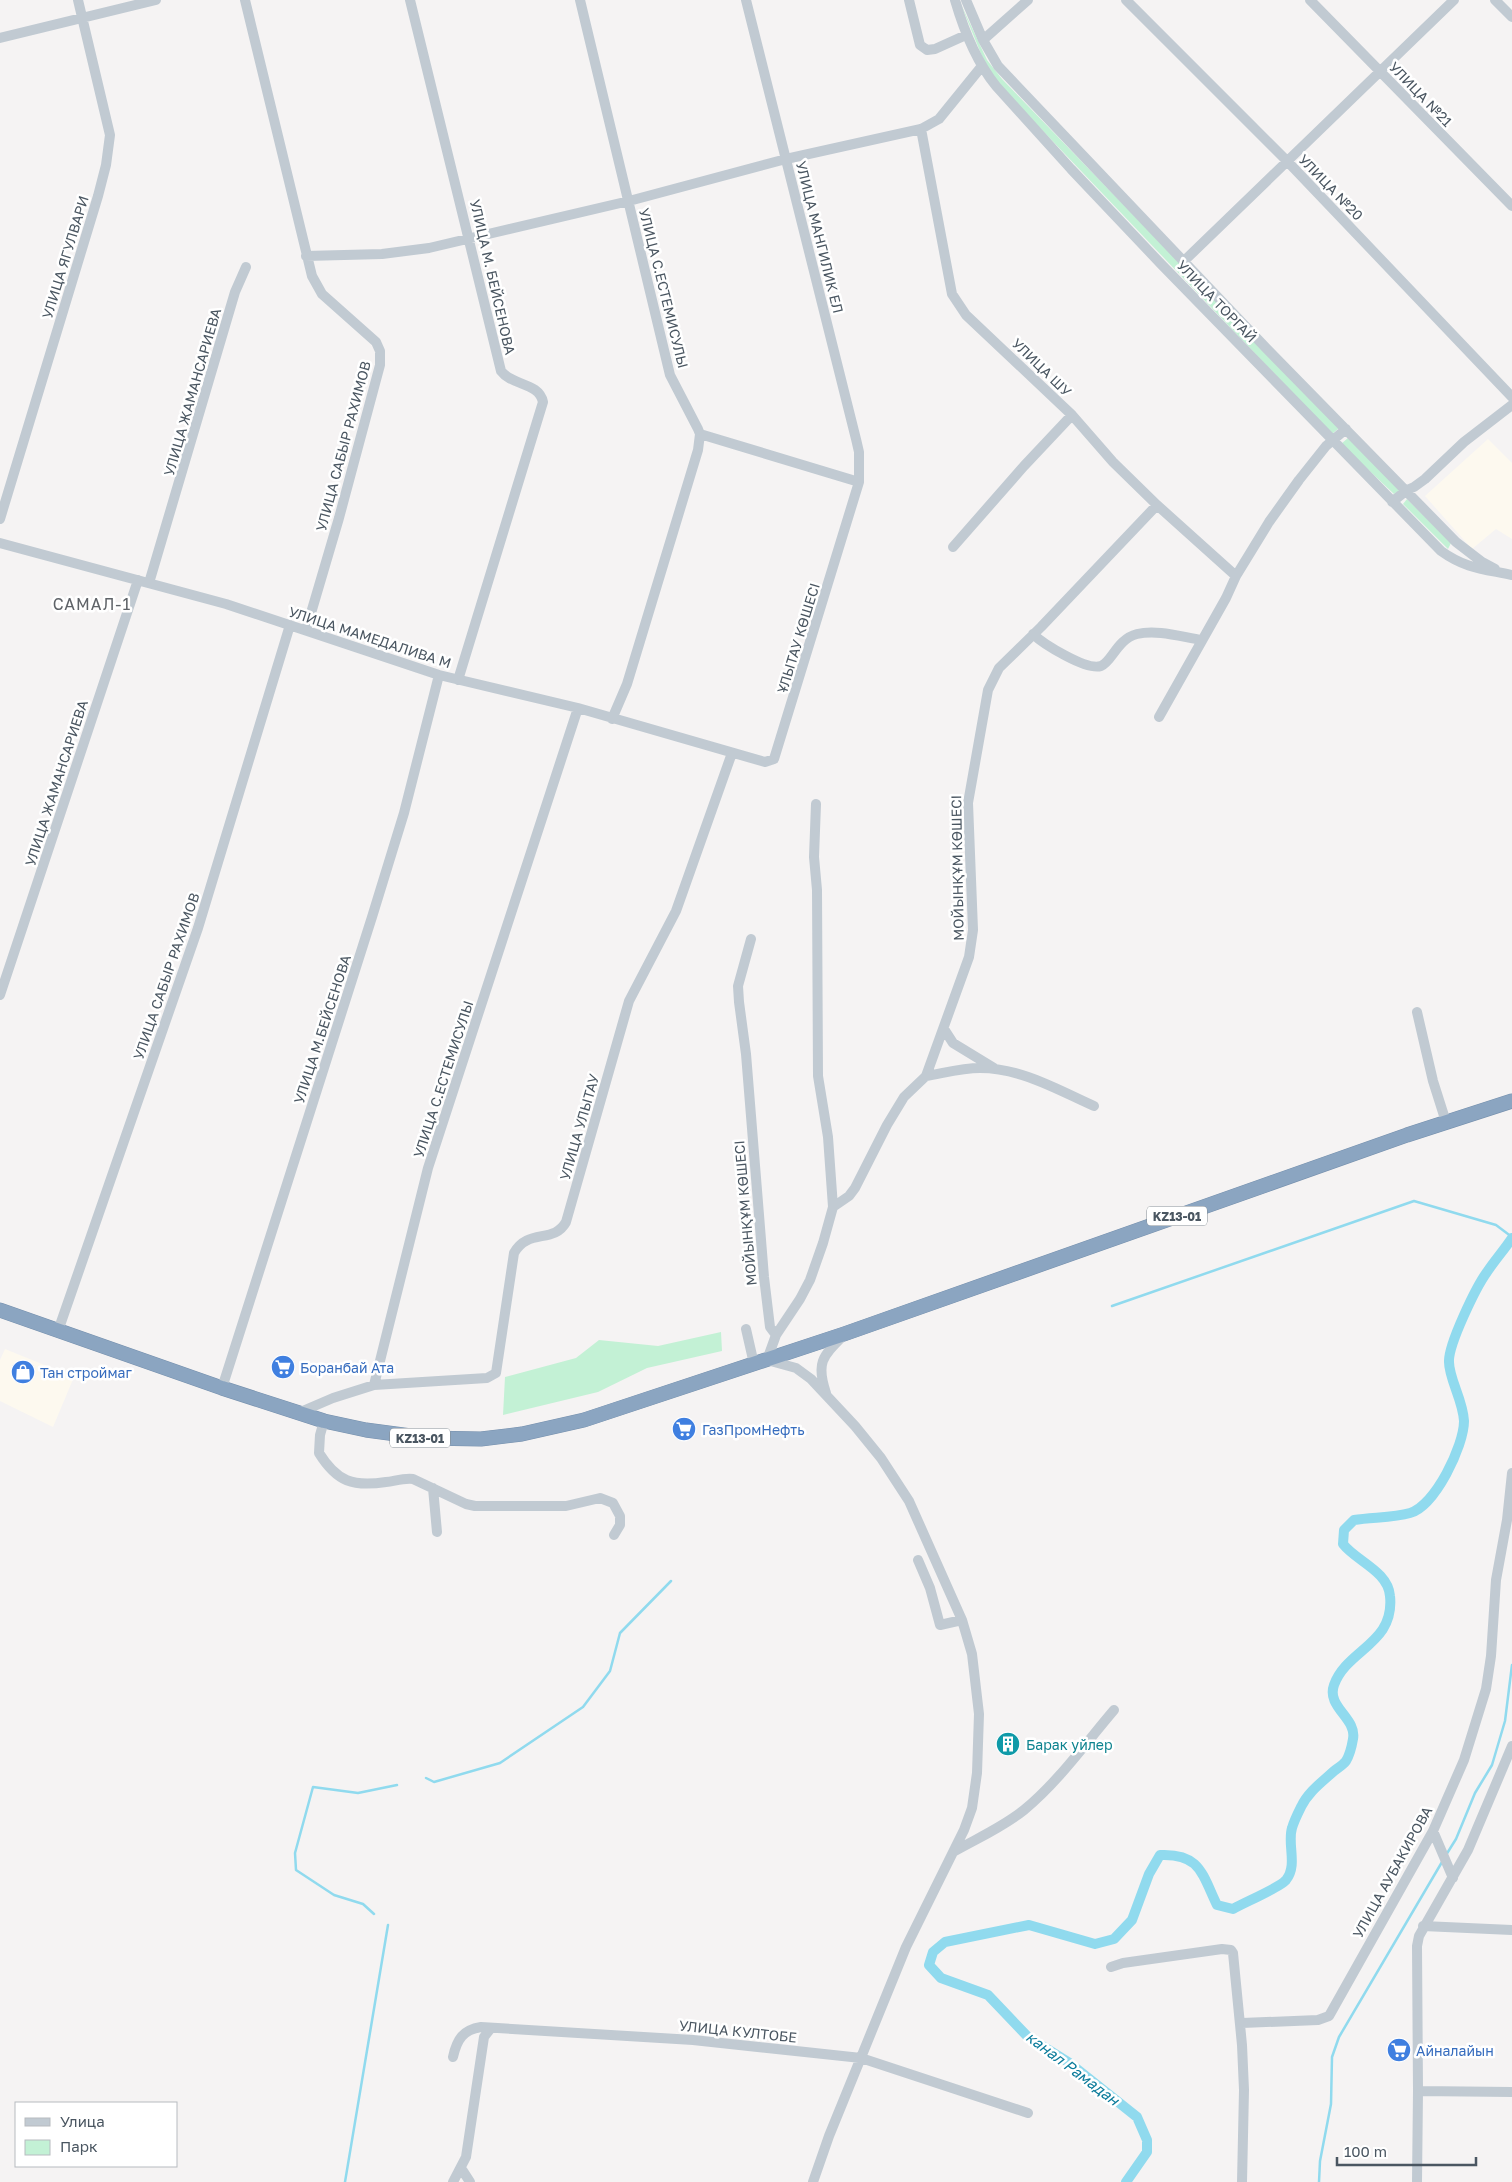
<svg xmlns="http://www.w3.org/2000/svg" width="1512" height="2182" viewBox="0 0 1512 2182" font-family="'Golos Text',sans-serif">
<rect width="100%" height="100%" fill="#f5f3f3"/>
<path fill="#fdf9ef" d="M1488 439 1512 463V539L1496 529 1472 549 1425 496Z
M5 1349 74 1377 53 1427 0 1401V1360Z"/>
<path fill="#c3f1d5" d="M959 0 987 60 1002 79 1339 428 1332 434 998 84 984 61Z
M1348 438 1400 490 1394 494 1341 444Z
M1407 499 1451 543 1448 549 1403 504Z
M721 1332 722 1351 647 1368 598 1392 503 1415 505 1377 576 1358 599 1340 658 1346Z"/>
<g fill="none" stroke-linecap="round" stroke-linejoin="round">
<path stroke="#90daee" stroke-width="2.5" d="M1112 1306 1414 1201 1496 1225 1512 1237
M426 1778 434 1782 500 1763 583 1707 610 1671 620 1633 671 1581
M1446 1855 1456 1839 1475 1793 1492 1765 1505 1721 1512 1665
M374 1914 363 1904 334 1895 296 1870 295 1853 313 1787 358 1793 397 1785
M345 2182 388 1925
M1319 2182 1320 2161 1331 2104 1332 2057 1339 2037 1442 1862"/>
<path stroke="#90daee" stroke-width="10" d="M1126 2182 1147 2152V2140L1137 2117 1068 2062 1028 2037 988 1995 941 1978 929 1965 933 1952 945 1942 1029 1925 1095 1944 1114 1939 1132 1920 1149 1874 1160 1855C1200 1853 1202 1874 1217 1905L1233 1909C1243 1903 1281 1887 1286 1880 1298 1865 1287 1844 1292 1828 1294 1821 1298 1813 1301 1807 1308 1792 1322 1782 1334 1771 1338 1768 1343 1765 1346 1761 1349 1756 1352 1745 1353 1739 1357 1718 1326 1707 1334 1685 1347 1649 1395 1644 1390 1596 1388 1571 1356 1561 1343 1544L1344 1530 1354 1520C1372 1517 1393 1518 1410 1513 1435 1506 1464 1446 1464 1421 1463 1400 1449 1379 1449 1362 1448 1345 1476 1287 1487 1272 1495 1260 1504 1250 1512 1238"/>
<g stroke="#7690ad" stroke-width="15">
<path id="highway" d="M0 1310 222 1388 324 1421 366 1430 426 1438 481 1439 522 1434 584 1420 844 1334 1407 1135 1512 1101"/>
</g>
<path stroke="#c1cad2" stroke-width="10" d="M245 0 312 276 322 294 376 342 380 351V365L339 518 306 630
M410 0 501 371C512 386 539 382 543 402L458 680
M580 0 670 375 698 429 700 434 698 450 627 684 612 719
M909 0 920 45 927 50 935 49 966 35
M955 0C964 31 976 61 996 86L1071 169 1161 264 1441 551C1466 569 1484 569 1512 575
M966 0 983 40 998 66 1267 349 1456 542 1482 562 1495 569
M1126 0 1288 162 1512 397
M1310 0 1512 206
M1495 0 1512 17
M0 38 156 0
M983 40 1028 0
M921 129 952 294 966 315 1072 415 1113 462 1157 505 1236 576
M306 256 382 254 429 248 629 201 786 159 921 129 939 119 982 66
M1184 261 1454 0
M700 434 859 482
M1392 502 1407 490 1414 487 1425 479 1464 442 1512 405
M0 519 98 196 106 165 110 135 78 0
M0 543 226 604 439 675 578 708 765 762 774 759 859 482V452L856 439 746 0
M953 547 1024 466 1072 415
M149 583 235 292 246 267
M1033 634C1043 644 1087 671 1101 666 1112 662 1117 639 1137 634 1157 629 1182 637 1202 640
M1159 717 1226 598 1236 576 1269 522 1299 480 1326 446 1346 429
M751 939 738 986 739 1002 746 1054 764 1277 770 1327 776 1335
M0 995 138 580
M1417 1012 1433 1081 1446 1122
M944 1029 953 1043 994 1068
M926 1076C944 1073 962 1068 980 1068 1021 1068 1058 1090 1094 1106
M833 1207 849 1196 855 1188 887 1125 904 1097 926 1076 969 957 973 930 968 803 988 690 999 668 1041 627 1157 505
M746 1329 754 1364
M58 1331 198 928 290 625
M374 1385 428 1168 578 708
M222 1388 372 917 404 813 439 675
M826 1393C816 1363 822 1357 843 1336
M298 1413 333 1398 374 1385 487 1378 496 1373 514 1253C528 1228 554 1244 566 1222L629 1001 676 911 732 753
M324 1421 320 1435 319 1453C337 1482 353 1487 386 1482 395 1481 403 1478 413 1479L466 1504 475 1506H566L600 1498 613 1503 620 1516V1525L614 1535
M433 1488 437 1532
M918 1560 930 1588 940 1625 962 1620
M1433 1831 1453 1878
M955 1851C978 1838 1003 1827 1024 1810 1058 1782 1085 1744 1114 1710
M1423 1926 1512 1930
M1111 1967 1123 1963 1222 1949 1231 1950 1233 1953 1242 2045 1244 2090 1242 2182
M1242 2023 1318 2020 1329 2016 1433 1831 1464 1760 1486 1689 1491 1656 1496 1580 1507 1520 1512 1473
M453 2057C457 2039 463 2030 481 2027L693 2040 861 2058 1028 2113
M1418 2091 1512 2092
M461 2168 470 2182
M453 2182 466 2157 484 2037 491 2028
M813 2182 829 2136 906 1947 964 1830 972 1808 977 1773 979 1714 972 1654 962 1620 909 1501 881 1458 855 1426 811 1379 796 1368 767 1360 776 1335 800 1299 810 1280 823 1243 833 1207 828 1137 818 1076 817 890 814 857 816 804
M1417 2182 1418 2091 1417 1946 1419 1936 1468 1850 1512 1746"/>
<use href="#highway" stroke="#8ba5c1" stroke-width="14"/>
</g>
<defs>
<g id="supermarket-disc" transform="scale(1.25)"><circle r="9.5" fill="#3f7fe0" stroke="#fff"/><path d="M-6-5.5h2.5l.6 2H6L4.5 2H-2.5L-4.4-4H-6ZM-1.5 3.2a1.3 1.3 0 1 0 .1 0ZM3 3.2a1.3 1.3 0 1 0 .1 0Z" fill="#fff"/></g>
<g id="shop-disc" transform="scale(1.25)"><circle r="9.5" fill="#3f7fe0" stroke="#fff"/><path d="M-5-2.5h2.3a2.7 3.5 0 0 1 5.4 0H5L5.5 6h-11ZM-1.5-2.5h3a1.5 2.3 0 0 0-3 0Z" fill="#fff"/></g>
<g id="building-disc" transform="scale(1.25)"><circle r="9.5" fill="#0f9aa8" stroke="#fff"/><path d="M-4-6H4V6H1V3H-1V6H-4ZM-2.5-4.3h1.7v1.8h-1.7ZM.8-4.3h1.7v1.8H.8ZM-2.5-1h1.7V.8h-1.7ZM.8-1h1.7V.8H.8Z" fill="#fff"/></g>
</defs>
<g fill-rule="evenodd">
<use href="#supermarket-disc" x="283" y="1367"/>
<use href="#shop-disc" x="23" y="1372"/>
<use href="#supermarket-disc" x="684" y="1429"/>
<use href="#building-disc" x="1008" y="1744"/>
<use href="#supermarket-disc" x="1399" y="2050"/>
</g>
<g text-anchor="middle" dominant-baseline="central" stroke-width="5" stroke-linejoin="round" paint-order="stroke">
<g fill="#fff" stroke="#808990" stroke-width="1">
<rect x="1147" y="1206.5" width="60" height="19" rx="4"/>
<rect x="390" y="1428.5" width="60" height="19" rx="4"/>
</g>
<g font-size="12" font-weight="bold" fill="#4a5661">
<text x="1177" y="1216">KZ13-01</text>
<text x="420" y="1438">KZ13-01</text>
</g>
<g font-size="14" fill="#4a5661" stroke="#fff">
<text transform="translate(1421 94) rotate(46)">УЛИЦА №21</text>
<text transform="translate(1331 187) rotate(46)">УЛИЦА №20</text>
<text transform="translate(820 237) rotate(76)">УЛИЦА МАНГИЛИК ЕЛ</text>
<text transform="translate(65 257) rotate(-73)">УЛИЦА ЯГУЛВАРИ</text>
<text transform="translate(493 277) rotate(77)">УЛИЦА М. БЕЙСЕНОВА</text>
<text transform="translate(664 288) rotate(76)">УЛИЦА С.ЕСТЕМИСУЛЫ</text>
<text transform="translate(1217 301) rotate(46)">УЛИЦА ТОРГАЙ</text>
<text transform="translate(1042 367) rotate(44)">УЛИЦА ШУ</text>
<text transform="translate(192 392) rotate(-74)">УЛИЦА ЖАМАНСАРИЕВА</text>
<text transform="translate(343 446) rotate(-75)">УЛИЦА САБЫР РАХИМОВ</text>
<text transform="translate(370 637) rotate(18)">УЛИЦА МАМЕДАЛИВА М</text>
<text transform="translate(798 638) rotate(-73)">ҰЛЫТАУ КӨШЕСІ</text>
<text transform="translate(56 783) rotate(-72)">УЛИЦА ЖАМАНСАРИЕВА</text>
<text transform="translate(957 868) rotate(-91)">МОЙЫНҚҰМ КӨШЕСІ</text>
<text transform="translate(166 976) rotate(-71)">УЛИЦА САБЫР РАХИМОВ</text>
<text transform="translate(322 1029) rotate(-72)">УЛИЦА М.БЕЙСЕНОВА</text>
<text transform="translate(443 1079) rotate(-72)">УЛИЦА С.ЕСТЕМИСУЛЫ</text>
<text transform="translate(579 1127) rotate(-74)">УЛИЦА УЛЫТАУ</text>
<text transform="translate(745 1213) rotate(-95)">МОЙЫНҚҰМ КӨШЕСІ</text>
<text transform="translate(1392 1872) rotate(-61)">УЛИЦА АУБАКИРОВА</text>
<text transform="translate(738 2031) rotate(6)">УЛИЦА КУЛТОБЕ</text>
</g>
<g font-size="14" fill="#366cbe" stroke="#fff" text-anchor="start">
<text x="300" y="1367">Боранбай Ата</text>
<text x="40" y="1372">Тан строймаг</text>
<text x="702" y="1429">ГазПромНефть</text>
<text x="1416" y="2050">Айналайын</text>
</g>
<g font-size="14" fill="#0d838f" stroke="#fff" text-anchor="start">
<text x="1026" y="1744">Барак уйлер</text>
</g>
<g font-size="15" font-style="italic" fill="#0c7c9b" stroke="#fff">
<text transform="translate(1073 2068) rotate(37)">канал Рамадан</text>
</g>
<g font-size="16" letter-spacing="1" fill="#5f6368" stroke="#fff">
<text x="92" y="604">САМАЛ-1</text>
</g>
</g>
<rect x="15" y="2102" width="162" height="65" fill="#ffffff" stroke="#b7bbc0"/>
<rect x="25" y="2118" width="25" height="8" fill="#c1cad2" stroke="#b7bbc0"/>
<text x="60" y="2127" font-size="15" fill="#4a5661">Улица</text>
<rect x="25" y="2140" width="25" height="15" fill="#c3f1d5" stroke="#b7bbc0"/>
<text x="60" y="2152" font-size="15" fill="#4a5661">Парк</text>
<path d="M1337 2157v8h139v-8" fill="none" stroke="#4a5661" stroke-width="2.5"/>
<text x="1344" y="2157" font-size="15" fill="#4a5661" stroke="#ffffff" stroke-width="4" paint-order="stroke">100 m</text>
</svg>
